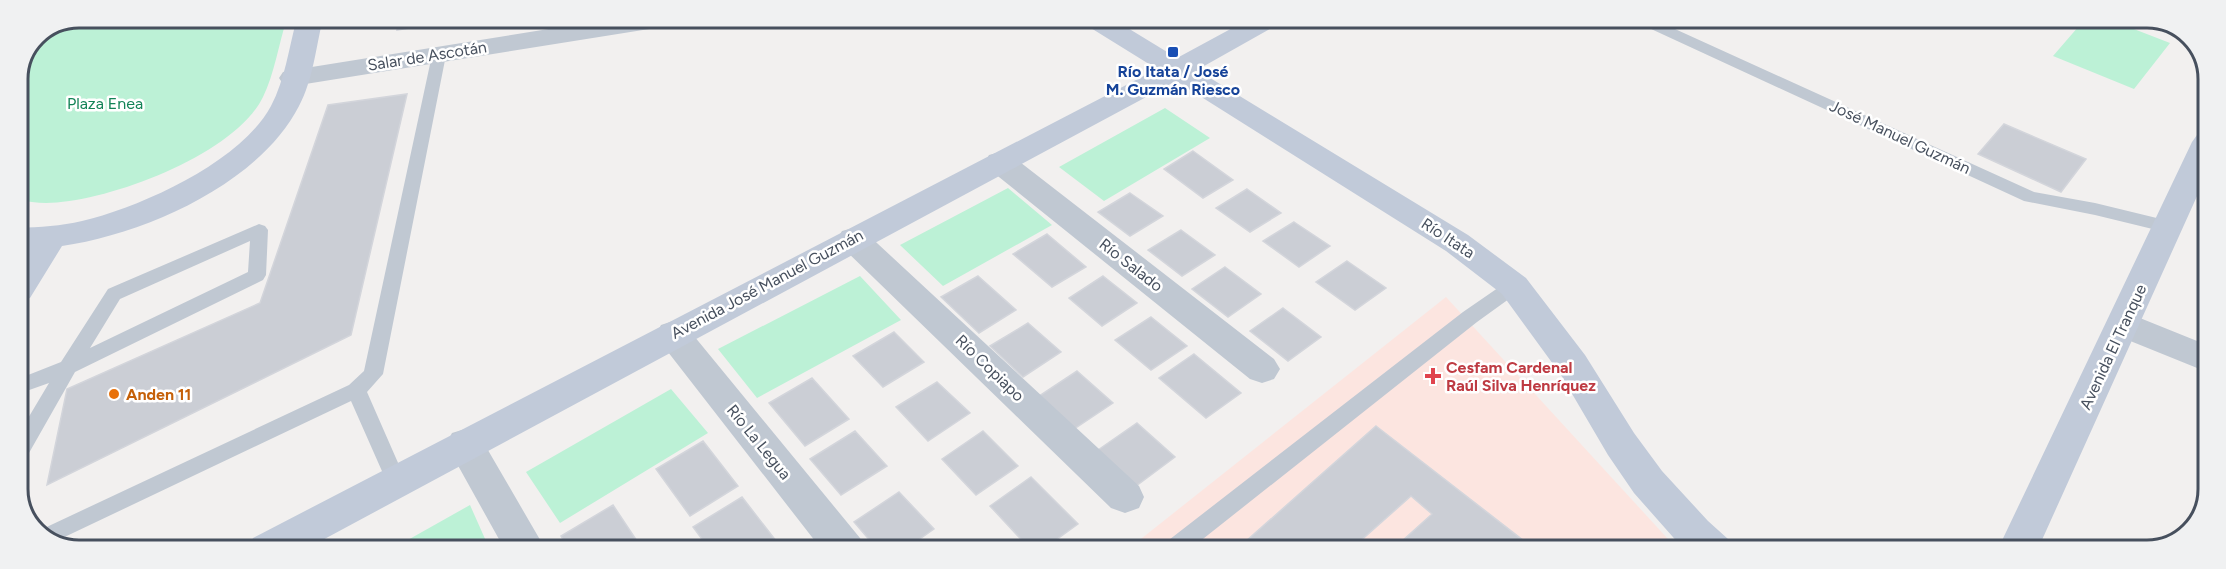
<svg xmlns="http://www.w3.org/2000/svg" width="2226" height="569" viewBox="0 0 2226 569" font-family="Figtree,sans-serif">
<rect width="100%" height="100%" fill="#f2f0ef"/>
<path fill="#fce5e0" d="M1446 297 1679 551 1127 550Z"/>
<path fill="#bcf1d6" d="M80 18H287C279 43 274 75 263 97 235 155 106 203 46 203 37 203 27 201 18 200V79L36 36Z
M2085 19H2108L2170 43 2134 89 2053 56Z
M1165 108 1210 138 1104 201 1059 167Z
M1008 188 1052 225 943 286 900 245Z
M860 276 901 320 757 398 718 349Z
M671 389 708 433 560 523 526 472Z
M470 505 490 550H390Z"/>
<path fill="#cbced5" stroke="#d3d5db" stroke-width="1.5" d="M399 18H469L397 30Z
M407 94 351 335 47 485 67 389 260 303 328 105Z
M2004 124 2086 159 2061 192 1978 154Z
M1193 151 1233 180 1203 198 1164 169Z
M1247 189 1281 213 1250 232 1216 208Z
M1130 193 1163 216 1130 236 1098 212Z
M1294 222 1330 246 1299 267 1263 241Z
M1181 230 1215 255 1182 276 1148 250Z
M1047 234 1086 267 1052 287 1013 254Z
M1347 261 1386 288 1355 310 1316 282Z
M1225 267 1261 294 1228 317 1192 289Z
M978 276 1016 310 979 333 941 297Z
M1103 276 1137 303 1102 326 1069 298Z
M1283 308 1321 337 1288 361 1250 331Z
M1151 317 1187 346 1151 370 1115 340Z
M1028 323 1061 352 1023 377 990 346Z
M894 332 924 362 883 387 853 356Z
M1194 354 1241 393 1206 418 1159 378Z
M1077 371 1113 403 1074 429 1039 396Z
M812 378 849 419 805 446 769 403Z
M937 382 970 413 928 441 896 407Z
M1137 423 1175 457 1136 486 1098 450Z
M1376 426 1537 551H1391L1432 514 1411 496 1349 551 1236 550Z
M855 431 887 466 841 495 810 459Z
M983 431 1018 466 976 495 942 459Z
M703 441 738 486 690 516 656 469Z
M1031 477 1078 524 1042 550H1031L990 506Z
M899 492 934 529 904 550H878L854 522Z
M742 497 780 546 773 550H710L693 527Z
M613 505 639 544 630 550H569L561 536Z"/>
<g fill="none" stroke-linecap="round" stroke-linejoin="round">
<path fill="#c0c8d2" fill-rule="evenodd" d="M1634 19H1653L2034 192 2095 203 2169 221 2175 223 2178 227 2175 231 2169 233 2095 215 2024 201 1636 22Z
M439 51 446 55 383 374 367 392 406 481 403 487 396 490 389 487 351 401 54 542 36 532 349 385 364 371 432 55Z
M259 224 265 226 268 230 266 275 263 280 75 372 25 460 18 462V435L49 383 18 394V379L61 362 108 289ZM250 241 248 272 90 348 120 299Z
M1514 280 1520 281 1523 286 1520 291 1477 322 1189 550H1162L1165 543 1463 312 1508 281Z"/>
<path fill="#c0c8d2" fill-rule="evenodd" d="M617 18H681L677 24 668 26 293 86 283 84 279 78 283 72 293 70Z
M1000 152 1011 155 1274 359 1280 369 1274 379 1262 383 1250 379 989 169 985 162 989 155Z
M853 228 864 231 1139 486 1144 497 1139 508 1125 513 1111 508 842 247 837 239 842 231Z
M2125 312 2207 345V372L2113 334 2108 325 2113 316Z
M673 321 685 325 860 538 866 550H822L661 343 656 334 661 325Z
M465 429 478 433 546 550H505L446 444 452 433Z"/>
<path fill="#c1cad9" fill-rule="evenodd" d="M297 18H323C316 47 313 80 299 106 259 184 145 234 62 246L30 298 18 302V263L27 250H18V228C40 227 61 226 82 221 141 207 241 162 271 106 285 80 289 47 297 18Z
M1082 19H1113L1177 58 1249 19H1281L1277 25 1197 70 1468 235 1526 278 1585 355 1634 433 1662 471 1708 521 1728 539 1734 551H1686L1680 545 1634 493 1608 455 1561 375 1502 294 1446 251 1176 81 304 550H247L253 538 1157 69 1086 25Z
M2207 133V174L2037 551H1997L2192 142 2197 135Z"/>
</g>
<rect fill="#1a4fb4" stroke="#fff" stroke-width="2" x="1167" y="46" width="12" height="12" rx="3"/>
<path fill="#e0444e" stroke="#fff" stroke-width="2" d="M1430 367h6v6h6v6h-6v6h-6v-6h-6v-6h6z"/>
<circle fill="#e8710a" stroke="#fff" stroke-width="2" cx="114" cy="394" r="6"/>
<g text-anchor="middle" dominant-baseline="central" stroke-width="5" stroke-linejoin="round" paint-order="stroke">
<g font-size="16" fill="#47505e" stroke="#fff">
<text transform="translate(427 56) rotate(-9)">Salar de Ascotán</text>
<text transform="translate(1900 137) rotate(25)">José Manuel Guzmán</text>
<text transform="translate(1448 238) rotate(33)">Río Itata</text>
<text transform="translate(1131 265) rotate(38)">Río Salado</text>
<text transform="translate(767 284) rotate(-28)">Avenida José Manuel Guzmán</text>
<text transform="translate(2113 347) rotate(-65)">Avenida El Tranque</text>
<text transform="translate(990 368) rotate(44)">Río Copiapo</text>
<text transform="translate(759 442) rotate(51)">Río La Legua</text>
</g>
<g font-size="16" font-weight="bold" fill="#164399" stroke="#fff">
<text x="1173" y="71">Río Itata / José<tspan x="1173" dy="18">M. Guzmán Riesco</tspan></text>
</g>
<g font-size="16" fill="#138357" stroke="#fff">
<text x="105" y="103">Plaza Enea</text>
</g>
<g font-size="16" font-weight="bold" fill="#be3a42" stroke="#fff" text-anchor="start">
<text x="1446" y="367">Cesfam Cardenal<tspan x="1446" dy="18">Raúl Silva Henríquez</tspan></text>
</g>
<g font-size="16" font-weight="bold" fill="#c56008" stroke="#fff" text-anchor="start">
<text x="126" y="394">Anden 11</text>
</g>
</g>
<path d="M0 0H2226V569H0ZM79 28H2147A51 51 0 0 1 2198 79V489A51 51 0 0 1 2147 540H79A51 51 0 0 1 28 489V79A51 51 0 0 1 79 28Z" fill="#f0f1f2" fill-rule="evenodd"/>
<path fill="none" stroke="#47505e" stroke-width="3" d="M79 28H2147A51 51 0 0 1 2198 79V489A51 51 0 0 1 2147 540H79A51 51 0 0 1 28 489V79A51 51 0 0 1 79 28Z"/>
</svg>
